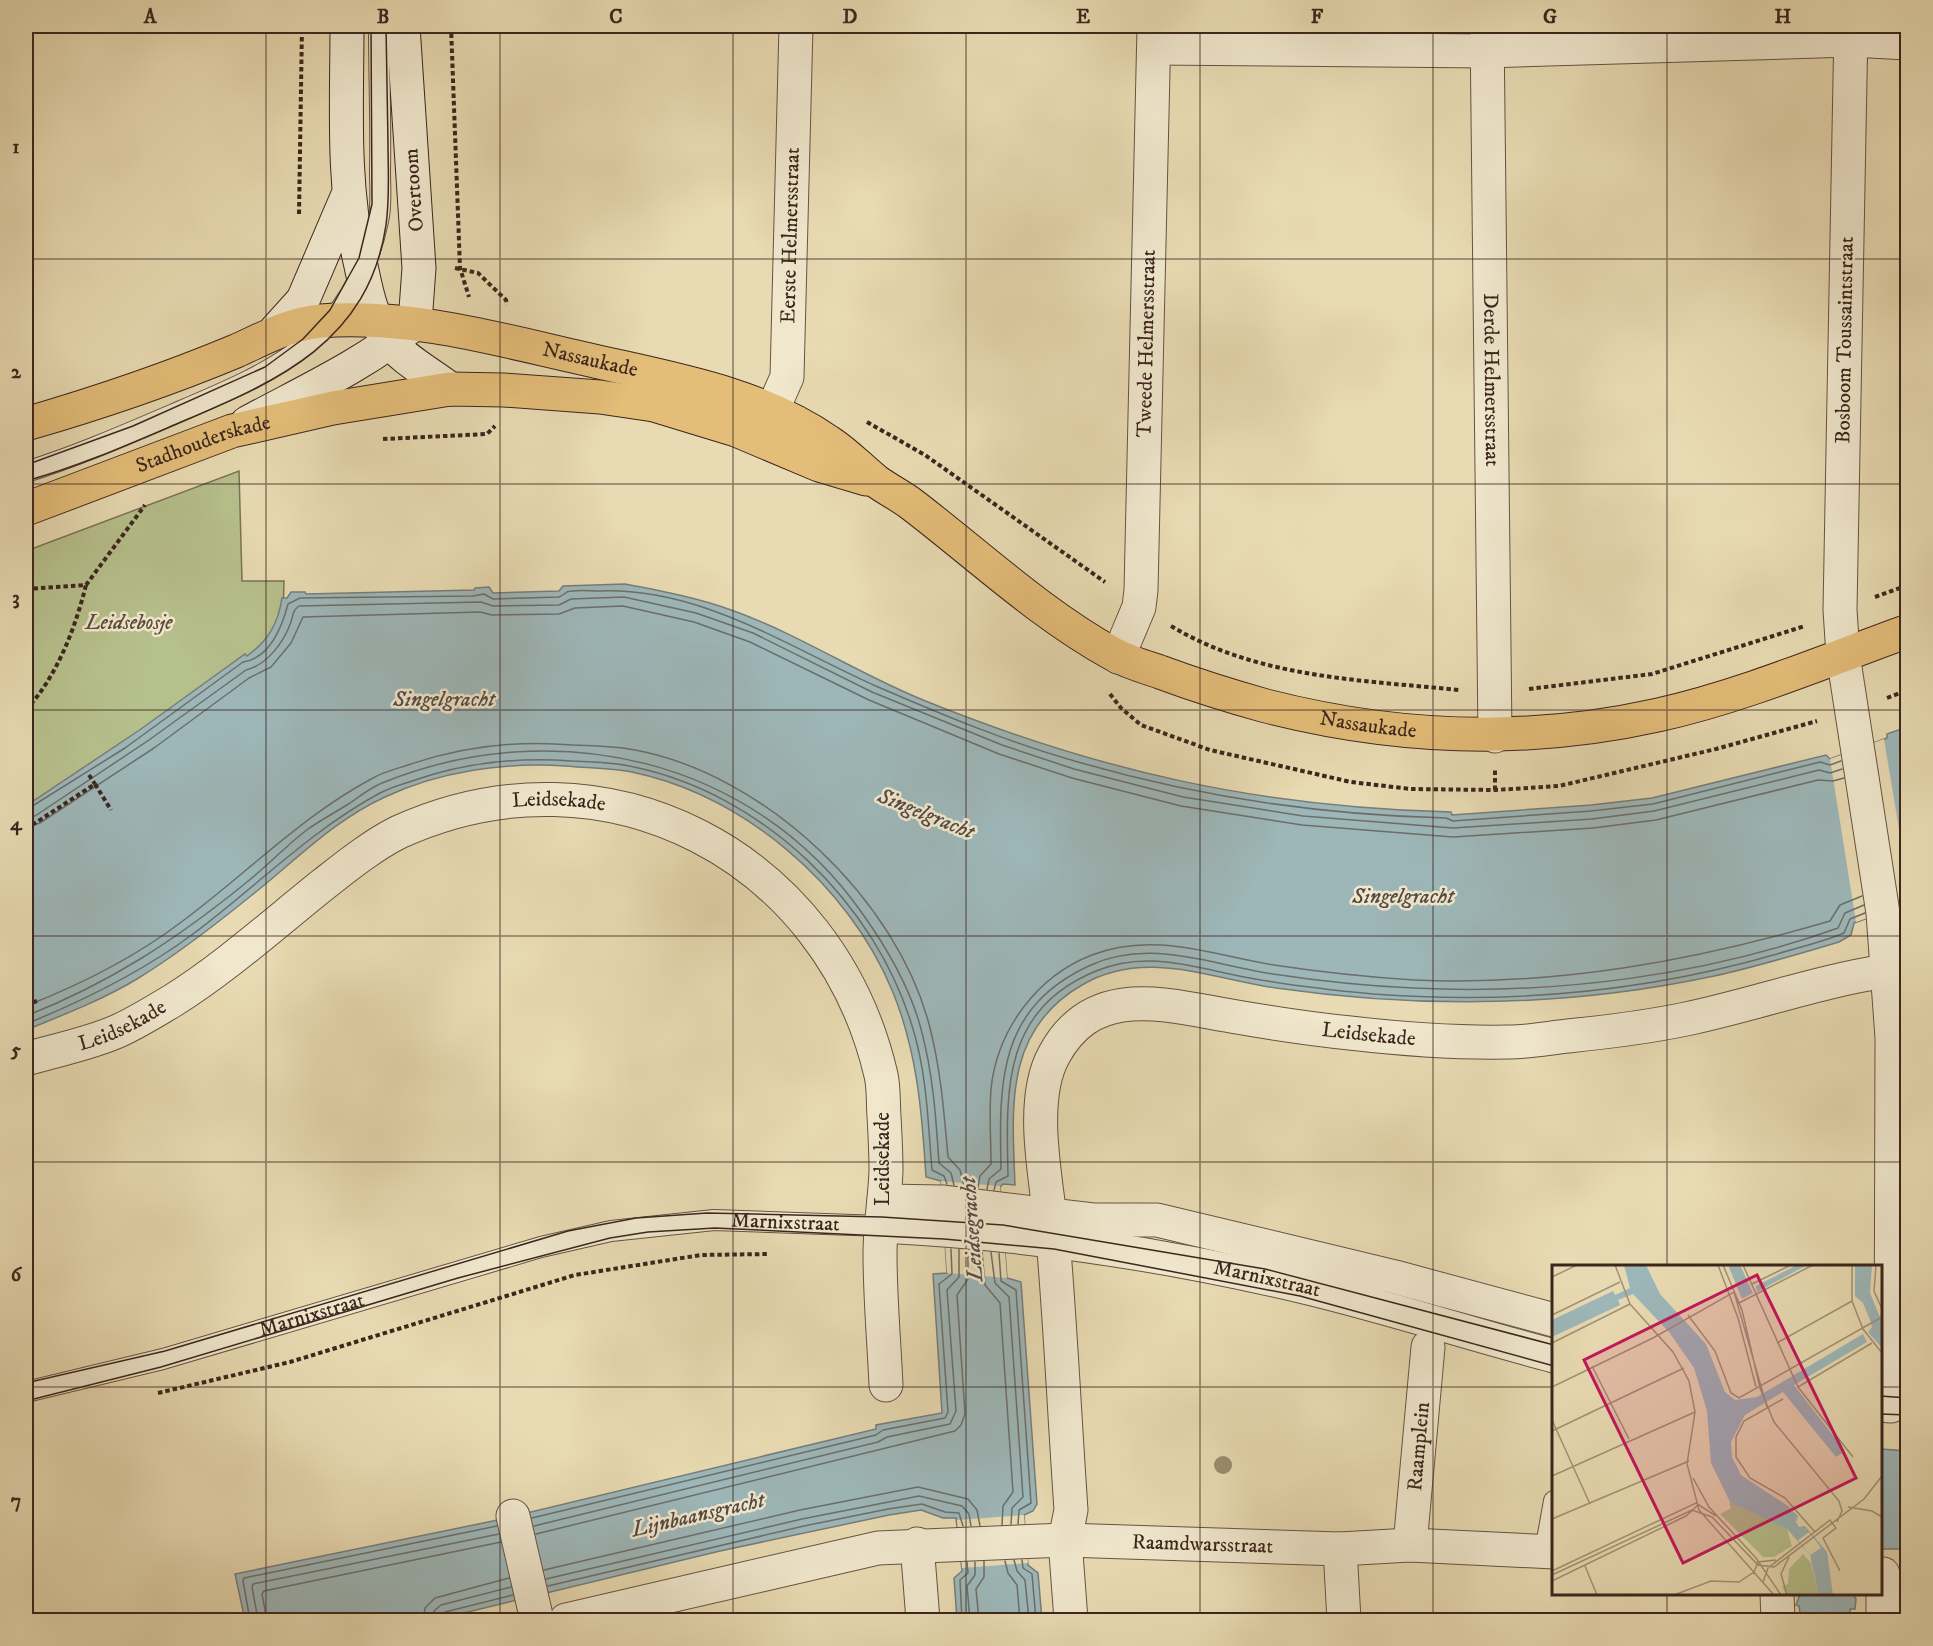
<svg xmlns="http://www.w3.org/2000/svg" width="1933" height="1646" viewBox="0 0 1933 1646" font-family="'IM FELL DW Pica',serif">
<rect width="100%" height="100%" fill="#e8dab2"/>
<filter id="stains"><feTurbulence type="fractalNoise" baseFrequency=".00333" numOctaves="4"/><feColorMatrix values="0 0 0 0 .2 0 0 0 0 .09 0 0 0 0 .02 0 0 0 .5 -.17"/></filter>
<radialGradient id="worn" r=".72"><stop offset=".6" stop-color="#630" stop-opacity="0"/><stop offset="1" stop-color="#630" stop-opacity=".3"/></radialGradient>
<path fill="#b6c08c" stroke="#787354" stroke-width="1.5" d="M239 471 242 581H284L283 620 251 661 26 813V551Z"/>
<path fill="#9db7b9" stroke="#767d7b" stroke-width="1.5" d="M625 584C662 591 699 598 734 611 800 635 859 674 923 700 1101 772 1259 807 1451 812L1452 815 1591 805 1652 798 1826 755 1830 759 1887 738V734L1907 727V904L1854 923 1851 935 1839 942C1798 954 1756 967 1714 976 1569 1007 1423 1009 1276 988 1211 979 1145 948 1082 985 1004 1030 1012 1107 1015 1185L1003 1184 1000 1187 1007 1278 1021 1282 1037 1504 1033 1511 1024 1515 1028 1565 1038 1573 1042 1620H957L954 1578 962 1571 956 1518H943L921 1510 889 1515 720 1551 435 1620H245L235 1574 493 1521 876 1429V1425L942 1413 933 1274 947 1273 941 1181 926 1177C922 1112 917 1050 892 990 848 885 745 796 632 772 611 768 587 768 565 766 505 762 440 771 385 797 334 820 295 861 252 895 215 925 178 954 137 979 102 1000 63 1015 26 1030V806L141 729 245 654 247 656C268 641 278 624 282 598H287L291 592H305L306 594 474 590 475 588 489 587 493 593 559 591 563 586Z
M1881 1449 1907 1451V1549H1881Z
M1800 1594H1853L1856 1599 1855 1609H1850V1620H1801L1799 1606 1796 1605Z"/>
<path fill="#e8dab2" d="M1884 739 1907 877V904L1856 922 1830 759Z
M941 1181 1000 1186 1007 1278 947 1273Z
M1024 1515 1028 1563 962 1568 957 1520Z"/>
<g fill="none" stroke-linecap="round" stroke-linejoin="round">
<path stroke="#6c6e6b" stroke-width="1.5" d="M26 810 125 748 243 662C270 658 282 627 288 604L300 598 473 596 484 594 493 599 559 597C562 596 564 594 567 592 574 589 590 591 599 591 701 587 788 647 878 687 943 715 1010 743 1078 762 1199 797 1320 815 1446 818L1453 821 1591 811 1653 804 1820 762 1830 765 1841 761
M26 818 35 816 149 740 246 670C267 665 284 642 291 622 293 615 293 610 299 606L481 602 493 606 559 605 571 599 624 597 696 613 753 633 872 692 1002 745 1074 769 1183 797 1303 816 1453 828 1592 819 1654 811 1819 770 1830 773 1842 769
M26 827 40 823 154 748 249 678 271 667 291 643 303 617 480 612 492 615 559 614 575 608 623 606 694 622 750 642 869 700 999 754 1072 778 1181 806 1302 825 1453 837 1593 828 1656 820 1818 780 1833 781 1844 778
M26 1006C82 984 136 957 184 920 247 873 303 815 373 778 383 772 396 769 408 765 463 746 515 740 573 745 594 746 615 746 635 750 765 774 898 900 930 1028 941 1071 944 1113 948 1157L960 1170 964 1186
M26 1016C110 983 177 939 247 882 268 865 287 845 308 829 321 820 336 812 350 803 360 796 370 788 382 783 554 713 753 758 862 913 887 948 910 987 921 1029 933 1073 936 1118 939 1163L951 1173 954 1185
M26 1024C85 1000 142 972 193 934 256 887 311 830 380 793 391 787 403 784 415 780 467 762 518 757 572 761 593 762 614 762 634 767 763 794 876 903 913 1029 927 1075 928 1123 932 1170L944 1176 947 1184
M978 1188 980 1176 991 1164C991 1139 989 1114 991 1089 997 1030 1037 976 1092 955 1154 931 1212 955 1274 965 1320 972 1367 977 1414 980 1557 986 1694 961 1830 921L1840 905 1862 896
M987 1189 989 1179 1001 1169C999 1081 998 1007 1091 965 1151 938 1212 965 1273 974 1319 981 1366 986 1413 988 1554 995 1704 976 1838 928L1845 913 1864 905
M994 1190 996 1182 1008 1176C1006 1090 1002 1010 1096 971 1147 950 1193 967 1244 977 1286 985 1330 990 1373 994 1508 1004 1646 992 1777 954 1799 947 1823 942 1844 933L1850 919 1865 913
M982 1251 985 1285 1000 1303 1013 1492 1003 1506 1002 1525
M991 1252 995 1283 1009 1297 1023 1497 1012 1508 1011 1524
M999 1253 1001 1281 1016 1290 1031 1503 1019 1510 1018 1524
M532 1518 876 1435 883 1430 945 1418 948 1412 939 1284 952 1274 951 1249
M534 1526 878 1442 887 1437 950 1424 956 1411 947 1290 959 1277V1249
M536 1534 955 1431 961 1425 965 1414 957 1295 968 1279V1250
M1014 1560 1017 1571 1025 1580 1029 1620
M1022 1560 1023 1568 1032 1574 1036 1620
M1005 1561 1008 1573 1017 1585 1020 1620
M544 1570 800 1510 918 1487 968 1499 977 1510 980 1526
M546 1579 802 1519 919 1496 962 1506 969 1514 971 1526
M548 1586 804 1526 888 1509 922 1504 945 1512 959 1513 963 1526
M250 1620 243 1581 244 1578 497 1526
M258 1620 252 1587 253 1584 499 1534
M267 1620 262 1594 264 1591 501 1542
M423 1620 425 1608 435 1598 509 1578
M432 1620 434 1611 441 1605 511 1587
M439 1620 445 1612 513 1595
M962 1620 960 1580 968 1573 967 1562
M970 1620 967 1586 975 1575V1562
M979 1620 976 1589 984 1577V1561"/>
<g stroke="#665342" stroke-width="22">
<g id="lane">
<path d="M26 472C77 456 125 435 174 414 275 371 353 340 378 221 382 206 380 187 380 171 381 123 379 74 379 26"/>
<path id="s1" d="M26 1392 163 1359 541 1247 611 1231 714 1220 881 1226"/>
<path d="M1545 1551 1554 1501"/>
</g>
</g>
<g stroke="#665342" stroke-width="35">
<g id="street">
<path id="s2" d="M1487 26 1495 736"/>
<path d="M1851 26 1840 610 1843 655 1883 913 1892 1038 1891 1406 1880 1405"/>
<path d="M1155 48 1486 51 1851 40 1908 43"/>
<path id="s3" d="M761 436 787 377 796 26"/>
<path id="s4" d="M1118 657 1139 607 1141 590 1154 27"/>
<path id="s5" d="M26 1059C56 1050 89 1044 118 1031 136 1023 155 1011 172 1001 225 968 276 922 325 883 348 865 373 845 399 832 606 738 830 856 881 1075 884 1088 883 1103 884 1116 885 1134 886 1153 886 1171 885 1199 880 1226 880 1254 880 1297 884 1341 886 1385"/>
<path d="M884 1201 942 1202 1093 1220H1157L1395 1277 1554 1320"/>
<path id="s6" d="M881 1226C1024 1233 1165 1254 1304 1287 1388 1307 1470 1334 1554 1356"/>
<path d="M513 1516 537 1620"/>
<path d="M917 1544 923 1620"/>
<path id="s7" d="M1410 1545 1428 1347"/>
<path d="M1340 1549 1344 1620"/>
<path d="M1883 1574V1620"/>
<path d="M1777 1594 1778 1620"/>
<path id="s8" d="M566 1620 878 1548 1065 1540 1340 1549 1410 1545 1554 1552"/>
<path id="s9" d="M1071 1620 1065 1540 1071 1510C1065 1423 1061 1337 1054 1251 1050 1196 1026 1105 1054 1055 1093 982 1166 1005 1231 1016 1271 1023 1310 1029 1350 1033 1402 1039 1456 1043 1509 1042 1528 1042 1549 1038 1568 1036 1607 1032 1648 1027 1686 1019 1753 1005 1819 981 1886 971"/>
</g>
</g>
<g stroke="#3b261d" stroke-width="35">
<path id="secondary" d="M347 26C347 103 342 181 359 257 366 287 369 316 389 341 404 360 431 374 450 389
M276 330 303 300 347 197
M247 423C304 392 364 365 415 323L419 268 403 26"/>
</g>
<g stroke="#3b261d" stroke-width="35">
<g id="primary">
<path id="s10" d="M26 424C95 404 169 379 236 351 265 338 289 324 321 321 409 314 497 339 581 358 666 378 756 391 829 442 846 453 860 468 876 481 887 489 899 495 910 503 977 554 1039 613 1113 654 1128 662 1145 667 1160 672 1195 685 1230 696 1266 706 1395 739 1528 744 1658 715 1743 696 1825 661 1908 631"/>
<path id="s11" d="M26 509 232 431 333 408 450 389 504 390 600 397 654 405 736 430 819 465 866 479"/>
</g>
</g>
<path stroke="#3b261d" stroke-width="4" stroke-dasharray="4.5 3" stroke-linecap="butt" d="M451 26 460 268 469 297
M299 214 302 26
M455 268 478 273 506 300 507 305
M867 422 925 455 1105 582
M383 439 487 434 495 426
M26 589 86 585 145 505
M1875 597 1908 585
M1171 626C1257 678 1361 680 1459 690
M1529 689 1652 674 1805 626
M1110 694 1121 708 1141 725 1210 750 1351 782 1411 789 1495 790 1559 786 1716 749 1817 721
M1887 698 1908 690
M26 710C57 676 75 629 86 585
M89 775 95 784
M1495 790V770
M26 829 95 784 111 810
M26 1005 37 1001
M158 1393 290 1362 575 1275 701 1255 768 1254"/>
<use href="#lane" stroke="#f0e7cd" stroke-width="20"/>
<use href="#street" stroke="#f0e7cd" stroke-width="33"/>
<use href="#secondary" stroke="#f0e7cd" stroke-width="33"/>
<use href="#primary" stroke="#e4bd79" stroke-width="33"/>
<path stroke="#3b261d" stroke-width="1.5" d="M26 465 133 426 265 367 303 339 330 310 359 258 372 204 371 26
M26 481C77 467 125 446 174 425 272 383 368 346 386 225 390 198 388 170 388 143 387 104 387 65 386 26
M26 1383 165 1351 568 1231 636 1218 707 1213 882 1217 1003 1225 1265 1269 1554 1345
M1880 1396 1908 1398
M26 1401 161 1367 458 1278 610 1238 648 1232 715 1228 944 1239 1054 1249 1300 1296 1554 1366
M1880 1414 1908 1415"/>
</g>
<circle fill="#9a8c6f" cx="1223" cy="1465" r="9"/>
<path fill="none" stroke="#3b261d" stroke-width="1.5" stroke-opacity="0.55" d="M266 26V1620M500 26V1620M733 26V1620M966 26V1620M1200 26V1620M1433 26V1620M1667 26V1266M26 259H1908M26 484H1908M26 710H1908M26 936H1908M26 1162H1908M26 1387H1554M1880 1387H1908M1667 1594V1620"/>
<g text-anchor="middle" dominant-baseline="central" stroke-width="5" stroke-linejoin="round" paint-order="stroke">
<g font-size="21" fill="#3b261d" stroke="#f0e7cd">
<text transform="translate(414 190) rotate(-94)">Overtoom</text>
<text stroke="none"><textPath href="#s3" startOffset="206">Eerste Helmersstraat</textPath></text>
<text transform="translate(1845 340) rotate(-89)">Bosboom Toussaintstraat</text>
<text stroke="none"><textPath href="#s4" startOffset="318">Tweede Helmersstraat</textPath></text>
<text stroke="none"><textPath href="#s10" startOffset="586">Nassaukade</textPath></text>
<text stroke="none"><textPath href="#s2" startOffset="354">Derde Helmersstraat</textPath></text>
<text stroke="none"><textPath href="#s11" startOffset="189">Stadhouderskade</textPath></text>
<text stroke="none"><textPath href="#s10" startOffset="1461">Nassaukade</textPath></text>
<text stroke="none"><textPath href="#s5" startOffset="606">Leidsekade</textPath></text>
<text stroke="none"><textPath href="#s5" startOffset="102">Leidsekade</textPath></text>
<text stroke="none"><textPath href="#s9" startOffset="906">Leidsekade</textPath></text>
<text transform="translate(883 1159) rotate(-90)">Leidsekade</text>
<text stroke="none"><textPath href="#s1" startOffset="782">Marnixstraat</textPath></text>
<text stroke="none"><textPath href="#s6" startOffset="390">Marnixstraat</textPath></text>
<text stroke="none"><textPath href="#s1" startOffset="296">Marnixstraat</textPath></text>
<text stroke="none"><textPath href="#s7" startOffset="99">Raamplein</textPath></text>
<text stroke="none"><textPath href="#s8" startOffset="645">Raamdwarsstraat</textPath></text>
</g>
<g font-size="21" font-style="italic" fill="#5a4c39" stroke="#f0e7cd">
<text x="129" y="623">Leidsebosje</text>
</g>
<g font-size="22" font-style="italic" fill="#544a44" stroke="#f0e7cd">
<text x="444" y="699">Singelgracht</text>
<text transform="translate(926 814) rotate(22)">Singelgracht</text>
<text x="1403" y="896">Singelgracht</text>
<text transform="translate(972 1229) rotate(-94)">Leidsegracht</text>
<text transform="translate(698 1515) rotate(-13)">Lijnbaansgracht</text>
</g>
</g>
<g transform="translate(1552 1265)">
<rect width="330" height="330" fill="#e8dab2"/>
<path d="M182 236 235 264 240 281 222 292H211L168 249 179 243 177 238ZM251 289 259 298 267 330H234L230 321 236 319 237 304Z" fill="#b6c08c"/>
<path d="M72 0H94L108 29 154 79 173 127 183 135 205 132 311 69 315 77 242 120 293 186 284 192 231 127 193 150 179 177 180 192 189 210 236 241 246 251 244 257 247 262 253 261 275 287 281 330H267L258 290 235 264 178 237 159 198 155 146 142 103 117 67 81 29 66 35 68 40 0 72V55L61 26 63 30 78 23ZM176 0H188L201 28 190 34ZM245 0H255L205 27 204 21ZM303 0H320L318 28 330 57V83L316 67 320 62 318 55 311 38 303 31Z" fill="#9db7b9"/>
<path d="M257 267 269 283 258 290 246 275Z" fill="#e8dab2"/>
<path fill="none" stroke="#a39276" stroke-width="1.5" d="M63 0 78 39 121 87 137 116 143 147 135 199 147 245 222 330M166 0 186 53 204 122M171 0 190 45 208 123 222 157 287 236 290 246 285 257M191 0 246 122 301 192M300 0V36L311 64 330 88M324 0 322 26 330 44M0 12 25 0M200 19 239 0M185 39 261 0M0 50 68 17M136 50 163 86 179 128 187 133 330 52M0 78 78 39M225 78 300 36M40 101 77 174M0 122 101 73 182 27 215 142M246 122 320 78M231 134 192 156 184 172V192L198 213 233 233 263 267M0 155 38 239M0 166 132 103M0 211 143 147M141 213 157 242 204 293 229 330M296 242 320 246 330 252M0 254 137 196M33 301 45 330M0 306 144 238 164 251M0 310 140 245 160 252 206 300 222 302 312 234 330 211M0 316 134 251 146 240M211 317 216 303 278 255 284 263 271 273 288 306M122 330 159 316 187 317 202 307 206 297 224 295M235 330 229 309 237 292"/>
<path fill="#c2185b" fill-opacity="0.15" stroke="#c2185b" stroke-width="3" d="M205 10 304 213 131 298 32 95Z"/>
<rect width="330" height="330" fill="none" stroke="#3b261d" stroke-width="3"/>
</g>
<rect width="1933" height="1646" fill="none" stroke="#e8dab2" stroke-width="66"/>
<rect x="33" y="33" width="1867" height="1580" fill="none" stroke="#3b261d" stroke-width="2"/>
<g font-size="20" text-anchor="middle" font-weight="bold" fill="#3b261d">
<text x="150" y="23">A</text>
<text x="383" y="23">B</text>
<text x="616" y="23">C</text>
<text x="850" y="23">D</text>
<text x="1083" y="23">E</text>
<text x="1317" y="23">F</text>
<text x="1550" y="23">G</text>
<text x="1783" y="23">H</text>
<text x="16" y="153">1</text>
<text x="16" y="378">2</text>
<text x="16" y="604">3</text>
<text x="16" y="830">4</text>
<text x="16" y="1056">5</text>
<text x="16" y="1281">6</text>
<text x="16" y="1507">7</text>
</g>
<rect width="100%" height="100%" filter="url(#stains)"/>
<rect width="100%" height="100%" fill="url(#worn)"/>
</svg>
